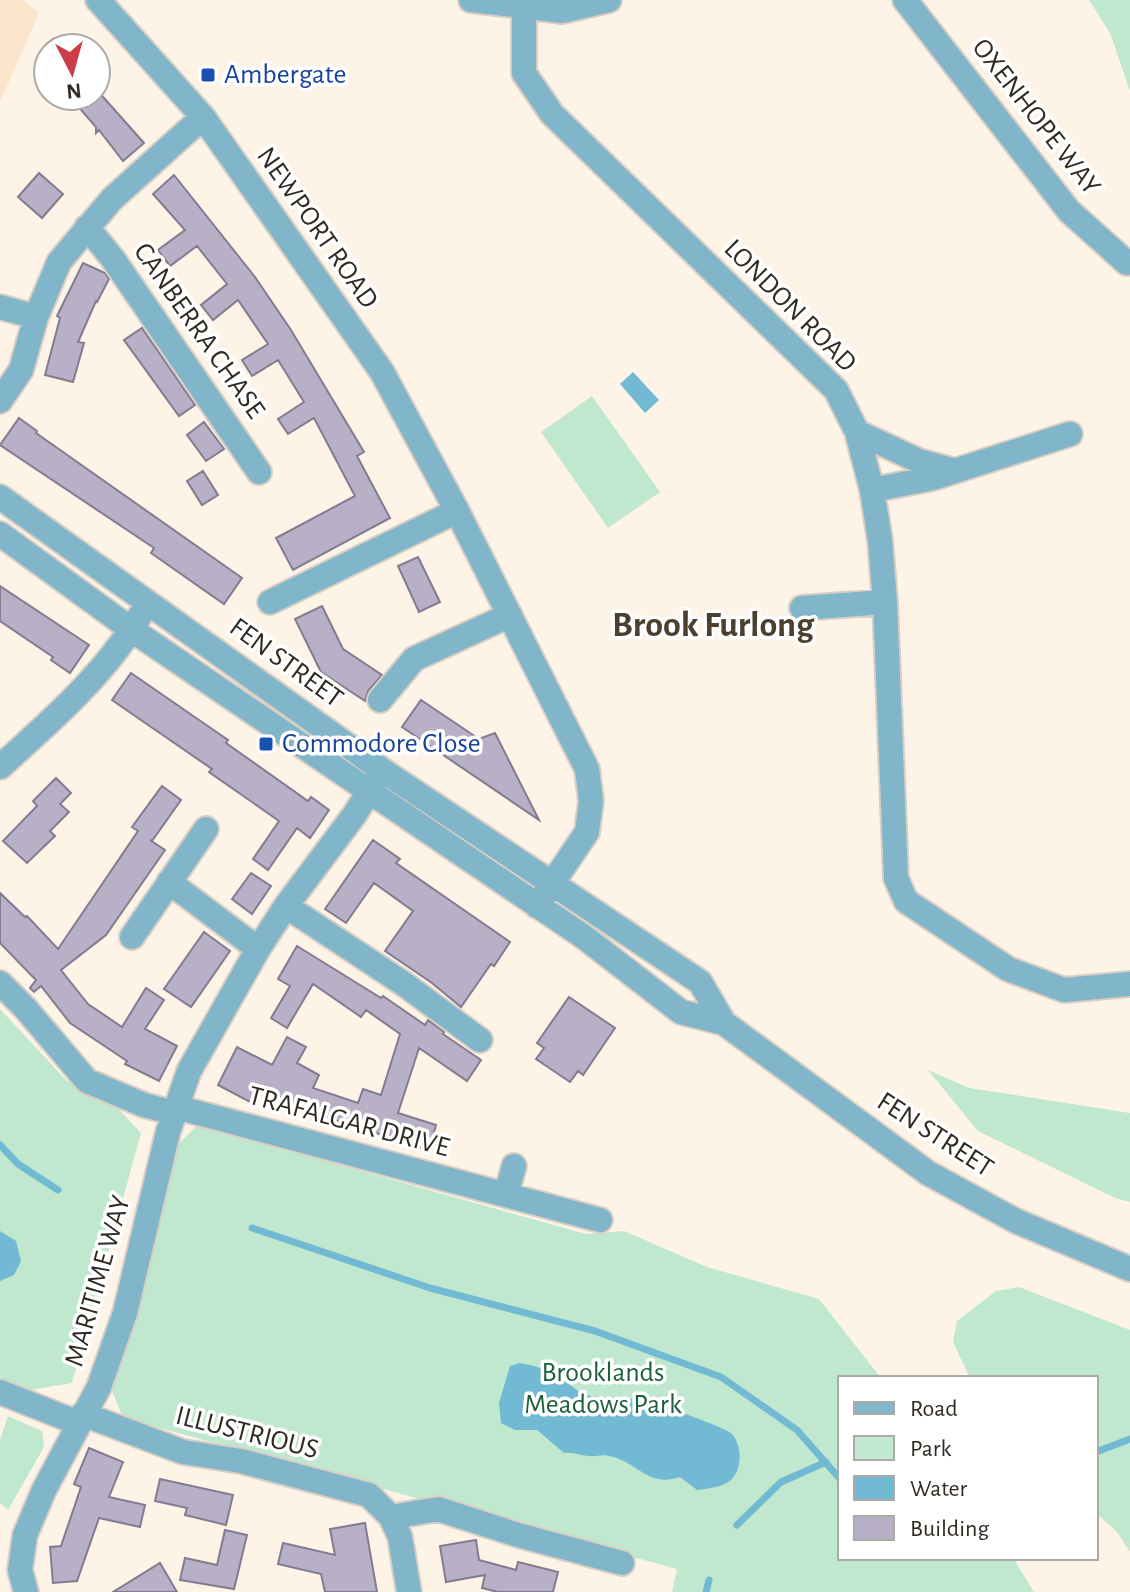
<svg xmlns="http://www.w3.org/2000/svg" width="1130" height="1592" viewBox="0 0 1130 1592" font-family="'Alegreya Sans',sans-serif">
<rect width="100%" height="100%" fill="#fdf3e7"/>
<path fill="#fae5cb" d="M0 0H23L39 13 0 102Z"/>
<path fill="#c0e8ce" d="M1089 0H1130V91L1110 33Z
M592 396 660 492 608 528 541 432Z
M0 1009 67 1081 115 1105 141 1133 72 1383 24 1391 0 1379Z
M928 1070 969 1088 1130 1113V1202L1115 1198 978 1131Z
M197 1125 586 1234 624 1231 707 1267 819 1299 881 1378H840V1558H1013L1034 1592H672L677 1569 123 1418 111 1388 174 1149Z
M1019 1287 1130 1330V1552L1117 1532 1096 1513V1378H970L953 1342 957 1321 996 1291Z
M8 1416 42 1431 44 1447 8 1510 0 1503V1440Z"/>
<path fill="#72b9d4" d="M633 372 659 400 645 413 620 384Z
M0 1231 16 1241 21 1261 14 1275 0 1281Z
M520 1363C553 1369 555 1375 580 1392 594 1401 613 1394 628 1398 635 1399 639 1403 645 1405 653 1407 662 1406 670 1409 679 1411 728 1429 732 1434 741 1444 742 1464 735 1475 728 1487 711 1488 697 1490L680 1477C647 1488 639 1462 609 1456 602 1454 596 1457 590 1456 581 1456 574 1452 564 1453L537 1430H515L501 1423 499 1403 510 1366Z"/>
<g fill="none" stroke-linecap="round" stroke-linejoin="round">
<path stroke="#72b9d4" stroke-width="7" d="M0 1145 18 1164 58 1190
M252 1228 430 1288 595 1331 721 1377 797 1430 840 1479
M1096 1452 1130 1439
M737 1525 781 1482 826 1462
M706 1592 709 1580"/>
</g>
<path fill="#b8b0c6" stroke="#837b8f" stroke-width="2" d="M96 89 144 143 123 161 99 130 96 133V127L69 96H96Z
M39 173 63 194 42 218 18 197Z
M174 175 255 277 291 330 364 452 357 456 390 518 293 570 276 538 355 496 314 418 288 434 278 419 304 402 278 360 252 376 242 360 268 344 238 300 213 320 201 305 227 284 197 246 170 266 158 250 185 230 153 194Z
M83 263 105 273 109 279 97 302 96 301 78 342 84 343 73 382 45 375 60 318 57 316Z
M142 328 195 405 179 416 124 340Z
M19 418 37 431 36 433 242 578 224 604 151 553 154 548 0 445Z
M204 422 224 449 206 461 187 435Z
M203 471 218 495 202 505 187 481Z
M418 557 440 602 419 612 398 566Z
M0 586 89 645 70 673 51 660 53 657 0 621Z
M322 606 343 649 382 675 368 691 365 701 321 672 295 619Z
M131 673 228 740 226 743 308 801 311 797 329 810 310 838 297 828 268 870 253 859 279 821 209 772 212 769 112 700Z
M421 700 479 739 495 733 539 820 402 727Z
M56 778 71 793 60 804 69 812 50 831 55 836 27 863 3 841 37 806 33 801Z
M162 786 181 800 152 841 150 840 165 850 106 935 61 970 88 1004 122 1027 146 988 164 1000 145 1029 177 1046 159 1081 125 1064 127 1061 70 1023 41 986 34 992 30 988 36 980 0 943V893L25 917 27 916 58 949 138 831 132 827Z
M373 840 400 859 396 863 510 942 494 966 491 964 461 1007 432 983 385 951 413 911 374 883 346 923 325 909Z
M251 873 271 886 252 914 232 899Z
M204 932 230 951 191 1007 164 989Z
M297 946 381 998 383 996 425 1025 428 1020 444 1032 443 1034 481 1060 467 1081 419 1048 398 1113 436 1125 429 1150 322 1116 321 1118 260 1086 252 1103 218 1085 237 1047 272 1065 287 1037 306 1047 297 1063 319 1075 313 1088 358 1103 363 1089 381 1095 400 1034 366 1010 361 1017 313 984 287 1028 271 1018 290 986 278 979Z
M569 997 615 1028 583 1075 578 1071 570 1082 536 1059 544 1048 537 1043Z
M89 1448 123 1462 109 1497 145 1505 140 1527 99 1518 77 1581 53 1583 50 1547 61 1546 81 1487 74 1484Z
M160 1479 233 1495 226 1525 185 1515 187 1508 155 1501Z
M365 1523 377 1592H325L321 1574 278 1564 283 1543 335 1555 330 1529Z
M225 1530 247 1535 234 1589 180 1580 185 1558 217 1565Z
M476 1540 479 1560 516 1570 518 1562 558 1572 553 1592H498L482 1588 485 1575 446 1582 440 1546Z
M160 1563 177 1592H113Z"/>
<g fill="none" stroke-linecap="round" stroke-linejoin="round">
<g stroke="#d8cfc4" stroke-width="28">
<path id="minor" d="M98 0 203 117 382 372 457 511 587 769 591 801 587 832 537 906
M471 0 562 11 609 0
M905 0 1069 211 1127 263
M524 7V73L552 114 836 390 857 432 872 490 880 540 885 602 896 878 906 901 1008 969 1064 990 1130 984
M87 227 113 259 259 472
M0 307 36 317
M0 401 21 370 36 317 59 262 112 199 203 117
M857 432 919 461 952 470
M872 490 933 478 1070 434
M0 497 382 770 700 982 724 1023
M0 534 132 630 584 937 681 1012 724 1023 928 1173 1016 1221 1130 1269
M270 602 457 511
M802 608 885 602
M380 700 414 659 510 615
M0 767C50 722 104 675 139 617
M169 882 258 949
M286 906 404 984 480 1040
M132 937 206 829
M0 983 26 1009 87 1081 144 1105 174 1113
M176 1107 600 1220
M506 1195 514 1166
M0 1392 78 1423
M83 1414 183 1452 241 1461 369 1495 391 1517 400 1537 409 1592
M391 1517 438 1509 518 1535 622 1563
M26 1592 20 1570 25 1535 44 1490 99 1387 125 1313 168 1132 189 1071 258 949 286 906 355 814 382 770"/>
</g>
<use href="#minor" stroke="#80b5ca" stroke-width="24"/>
</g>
<g fill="#1a4fb4" stroke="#fff" stroke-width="3">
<rect x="200" y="67" width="16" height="16" rx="4"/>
<rect x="258" y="736" width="16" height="16" rx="4"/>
</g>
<g text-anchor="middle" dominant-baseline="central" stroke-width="7" stroke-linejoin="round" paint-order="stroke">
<g font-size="28" fill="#164399" stroke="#fff" text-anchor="start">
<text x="224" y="75">Ambergate</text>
<text x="282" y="744">Commodore Close</text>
</g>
<g font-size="28" fill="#302a23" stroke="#fff">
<text transform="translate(1036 117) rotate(52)">OXENHOPE WAY</text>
<text transform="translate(317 228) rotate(55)">NEWPORT ROAD</text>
<text transform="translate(790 306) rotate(45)">LONDON ROAD</text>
<text transform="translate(199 331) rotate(55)">CANBERRA CHASE</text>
<text transform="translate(286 663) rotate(36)">FEN STREET</text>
<text transform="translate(349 1122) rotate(15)">TRAFALGAR DRIVE</text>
<text transform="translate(935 1135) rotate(33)">FEN STREET</text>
<text transform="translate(98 1281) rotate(-74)">MARITIME WAY</text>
<text transform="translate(247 1433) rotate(14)">ILLUSTRIOUS</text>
</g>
<g font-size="28" fill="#1b5f3d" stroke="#fff">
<text x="603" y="1373">Brooklands<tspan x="603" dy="32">Meadows Park</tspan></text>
</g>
<g font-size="36" font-weight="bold" fill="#4c3f2f" stroke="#fff">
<text x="713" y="625">Brook Furlong</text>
</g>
</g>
<rect x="838" y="1376" width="260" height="184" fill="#ffffff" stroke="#acaaa7" stroke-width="2"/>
<rect x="854" y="1402" width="40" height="12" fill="#80b5ca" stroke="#acaaa7" stroke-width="2"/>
<text x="910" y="1416" font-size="24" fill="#302a23">Road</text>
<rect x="854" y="1436" width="40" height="24" fill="#c0e8ce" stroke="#acaaa7" stroke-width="2"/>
<text x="910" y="1456" font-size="24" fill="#302a23">Park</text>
<rect x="854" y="1476" width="40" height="24" fill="#72b9d4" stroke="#acaaa7" stroke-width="2"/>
<text x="910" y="1496" font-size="24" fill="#302a23">Water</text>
<rect x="854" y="1516" width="40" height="24" fill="#b8b0c6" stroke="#acaaa7" stroke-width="2"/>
<text x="910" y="1536" font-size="24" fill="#302a23">Building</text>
<g transform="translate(72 72) rotate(174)"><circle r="38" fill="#ffffff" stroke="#acaaa7" stroke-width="2"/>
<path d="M0-6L14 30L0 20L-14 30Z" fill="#cd3d49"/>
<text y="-12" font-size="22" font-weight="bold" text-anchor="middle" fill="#302a23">N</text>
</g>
</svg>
